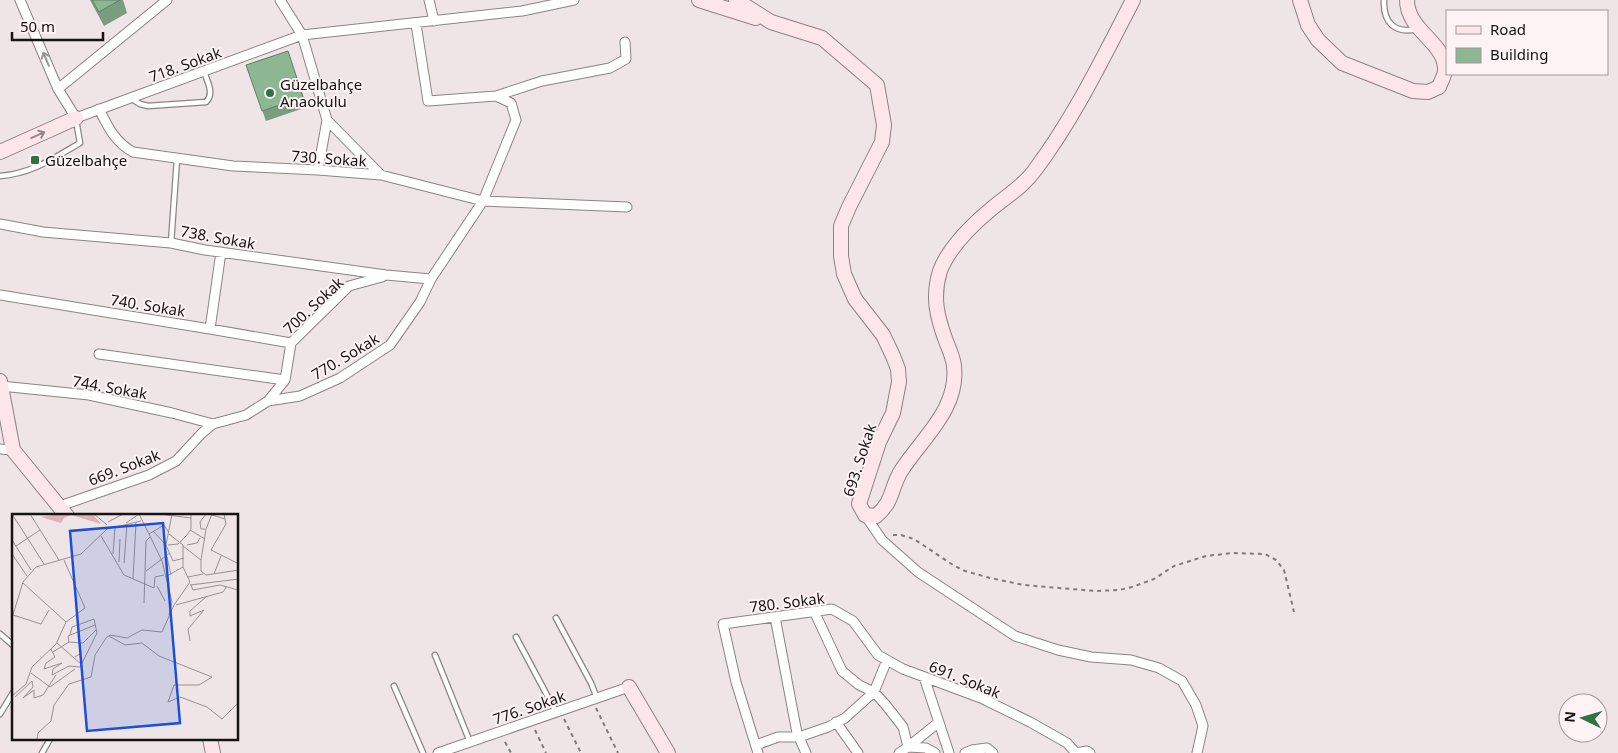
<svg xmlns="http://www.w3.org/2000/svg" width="1618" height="753" viewBox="0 0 1618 753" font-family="'Noto Sans',sans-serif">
<rect width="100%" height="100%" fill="#efe5e6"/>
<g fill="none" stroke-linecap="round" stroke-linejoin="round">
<g stroke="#8c8384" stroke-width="7">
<path id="lane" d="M1384 0C1383 23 1395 34 1417 29
M132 99 140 104 148 106 206 102C215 93 207 82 204 71
M0 176C31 174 54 158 80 143L76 120
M171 243 177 159
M556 618 591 683 597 698
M0 634 14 646
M516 637 556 712
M435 655 470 742
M394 686 423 753
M0 714 14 691
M42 753 50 739"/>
</g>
<g stroke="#8c8384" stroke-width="11">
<path id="street" d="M20 0 58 89 76 118 302 35 522 11 574 0
M280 0 302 35 327 120 381 175
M429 0 434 21
M58 89 167 0
M496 96 542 81 610 68 626 59 625 42
M99 109C108 127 115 142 133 152L233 166 318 170 381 175 483 201 627 207
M318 170 327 120
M0 224 43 232 171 243 205 250 386 275 431 279
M0 295 210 329 291 343
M210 329 221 252
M99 354 285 380
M1 386 89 395 172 413 213 424
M268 401 300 396 340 378 390 345 420 302 431 279 483 201 516 120 511 103 496 96 428 101 416 24
M0 449 13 450
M60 506 149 475 176 461 202 433 213 424 246 415 268 401 285 380 291 343 349 286 382 277
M865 515 882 540 918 572 1015 636 1058 650 1091 657 1131 660 1159 668 1182 681 1196 705 1203 726 1197 753
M814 611 842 671 859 685 874 692 885 704 903 727 908 747 899 753
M775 617 797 733 806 753
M924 677 949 753
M836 722 858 753
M756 745 778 737H799L828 727 845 718 874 692 887 660
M908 747 939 722
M908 747 926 748 935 753
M438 753 629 687
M758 753 736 682 723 624 832 609 853 621 878 655 903 669 981 698 1030 722 1067 743 1076 753
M965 753 972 750 987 748 993 753
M1075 753 1087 751 1090 753"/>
</g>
<g stroke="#8c8384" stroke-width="16">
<path id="secondary" d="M699 0 756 18
M736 0 771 22 822 38 877 85 884 125 882 142 849 207 841 226V256L844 274 855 299 883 335 893 356 898 369 899 382 893 413 879 442 859 504 865 515 876 516C894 501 890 489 901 471 922 438 959 409 954 366 953 357 949 349 946 341 937 317 932 297 940 271 949 247 971 226 990 210 1005 197 1023 187 1035 170 1074 118 1103 58 1133 0
M1300 0 1308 25 1318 40 1342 63 1413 91 1428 92 1439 87C1441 81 1446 74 1445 68 1444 42 1407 30 1407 0
M0 152 76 118
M0 381 13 450 67 516
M629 687 668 753
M210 739 213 753"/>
</g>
<path stroke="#807a7a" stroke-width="2" stroke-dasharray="4 4" stroke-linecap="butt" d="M893 535H901L914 539 953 565 965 571 990 578 1024 585 1095 591 1119 590 1132 587 1154 579 1174 566 1206 556 1233 553 1265 554 1276 560 1284 570 1294 612
M596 708 618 753
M564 719 581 753
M535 730 546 753
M505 742 511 753"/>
<use href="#lane" stroke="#fff" stroke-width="4.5"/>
<use href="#street" stroke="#fff" stroke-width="9"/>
<use href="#secondary" stroke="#fde6ea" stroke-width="14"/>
</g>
<path fill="#799d7e" d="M90 0H123L127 13 104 26Z
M288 51 307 107 266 121 246 65Z"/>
<path fill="#8db693" stroke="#637f67" d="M92 0H120L99 12Z
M288 51 303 97 262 111 246 65Z"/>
<defs><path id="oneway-shaft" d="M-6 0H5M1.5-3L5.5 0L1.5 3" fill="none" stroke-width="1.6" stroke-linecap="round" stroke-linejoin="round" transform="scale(1.25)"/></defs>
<use stroke="#969595" href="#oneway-shaft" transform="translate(46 59) rotate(-113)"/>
<use stroke="#958789" href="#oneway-shaft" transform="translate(38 135) rotate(-24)"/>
<g fill="#2f7440" stroke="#fdf2f4" stroke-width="2">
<circle cx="270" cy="93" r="5"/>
<rect x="30" y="155" width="10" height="10" rx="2.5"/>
</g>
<g text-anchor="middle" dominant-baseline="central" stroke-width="4" stroke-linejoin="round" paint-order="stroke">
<g font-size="15" fill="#161313" stroke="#fdf2f4">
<text transform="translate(185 64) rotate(-20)">718. Sokak</text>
<text transform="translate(329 158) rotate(4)">730. Sokak</text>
<text transform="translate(218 237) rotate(10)">738. Sokak</text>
<text transform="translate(148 305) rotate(9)">740. Sokak</text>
<text transform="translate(313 305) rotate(-43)">700. Sokak</text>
<text transform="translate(345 356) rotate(-31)">770. Sokak</text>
<text transform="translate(110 387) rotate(10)">744. Sokak</text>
<text transform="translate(859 460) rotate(-72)">693. Sokak</text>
<text transform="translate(124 467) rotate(-21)">669. Sokak</text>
<text transform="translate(787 602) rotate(-7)">780. Sokak</text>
<text transform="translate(965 679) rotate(22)">691. Sokak</text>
<text transform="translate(529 707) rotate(-19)">776. Sokak</text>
</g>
<g font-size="15" fill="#161313" stroke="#fdf2f4" text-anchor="start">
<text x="280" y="84">Güzelbahçe<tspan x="280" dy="17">Anaokulu</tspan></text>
<text x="45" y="160">Güzelbahçe</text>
</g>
</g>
<g transform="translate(12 514)">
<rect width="226" height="226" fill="#efe5e6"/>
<path d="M47 0H81L89 10 59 1 52 4 49 9 29 3Z" fill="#dfb2ba"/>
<path fill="none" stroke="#989192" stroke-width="1" d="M0 0 32 50M18 0 47 46M82 0 95 11M148 0 179 4M197 0 213 5M96 8 111 0M114 9 127 0 137 20M193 15H189L188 8 194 0M178 16 193 25M141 17 154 31 161 47 172 44M157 19 152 11 137 20 150 47 160 88 157 101M157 20 171 31V53L178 68 162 91M89 22 112 61 142 74 143 63 152 61M0 26 19 56M154 31 160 0M156 31 166 30 175 21 179 15V0M175 31 185 29 188 24M4 32 28 16M171 32 189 46M199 36 214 10 212 0M199 36 227 50M0 40 15 62M101 40 103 13M155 43 159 61M107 48 108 25M112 49 115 10M134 57 158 39M202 60 209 42M194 61 189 57V46L194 15 200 0M194 61 227 56M153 63 171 53M176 63 191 60M121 65 124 8M11 69 54 108M178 71 227 65M179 71 181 76 208 71 226 76M145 72 153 87M132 89 134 27 138 23M164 91 211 78 215 72M1 101 29 110 37 96M0 104 11 68 24 53 69 40 95 15 129 7M97 122 113 131 130 129 147 142 200 163 187 171H162L156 188 168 183 195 193 210 205 227 188M178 127 176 115 192 96 178 102V97L195 82M57 128 56 122 83 111M45 129 69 150M39 135 43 143 34 149 32 155 50 149 41 155 40 161 57 152 68 153 85 119 82 105 60 113 58 121M41 138 57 128 71 129 84 116M63 143 69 139 68 129M19 159 38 173 63 155M0 182 14 170 20 153 44 130 54 108 73 94 52 46M3 183 20 167 21 173 11 184 22 176V184L31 181 44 161M25 226 26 219 39 207 42 191 57 170 79 163 83 141 94 124 98 121 115 124 130 116 150 118 162 91"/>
<path fill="#1d4ed8" fill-opacity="0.15" stroke="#1d4ed8" stroke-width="2.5" d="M151 9 168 209 75 217 58 17Z"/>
<rect width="226" height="226" fill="none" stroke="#161313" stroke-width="2.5"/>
</g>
<rect x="1446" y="10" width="162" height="65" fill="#fdf2f4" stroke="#a1999a"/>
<rect x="1456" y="26" width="25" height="8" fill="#fde6ea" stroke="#a1999a"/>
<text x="1490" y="35" font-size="15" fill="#161313">Road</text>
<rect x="1456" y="48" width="25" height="15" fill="#8db693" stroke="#a1999a"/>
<text x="1490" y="60" font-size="15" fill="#161313">Building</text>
<g transform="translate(1583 718) rotate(275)"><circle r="24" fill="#fdf2f4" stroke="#a1999a"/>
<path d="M0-4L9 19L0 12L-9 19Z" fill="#2f7440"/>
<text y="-8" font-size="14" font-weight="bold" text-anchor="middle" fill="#161313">N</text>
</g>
<path d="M12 32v8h91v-8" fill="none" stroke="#161313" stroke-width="2.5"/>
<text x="20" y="32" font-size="15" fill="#161313" stroke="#fdf2f4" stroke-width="4" paint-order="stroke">50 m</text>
</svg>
